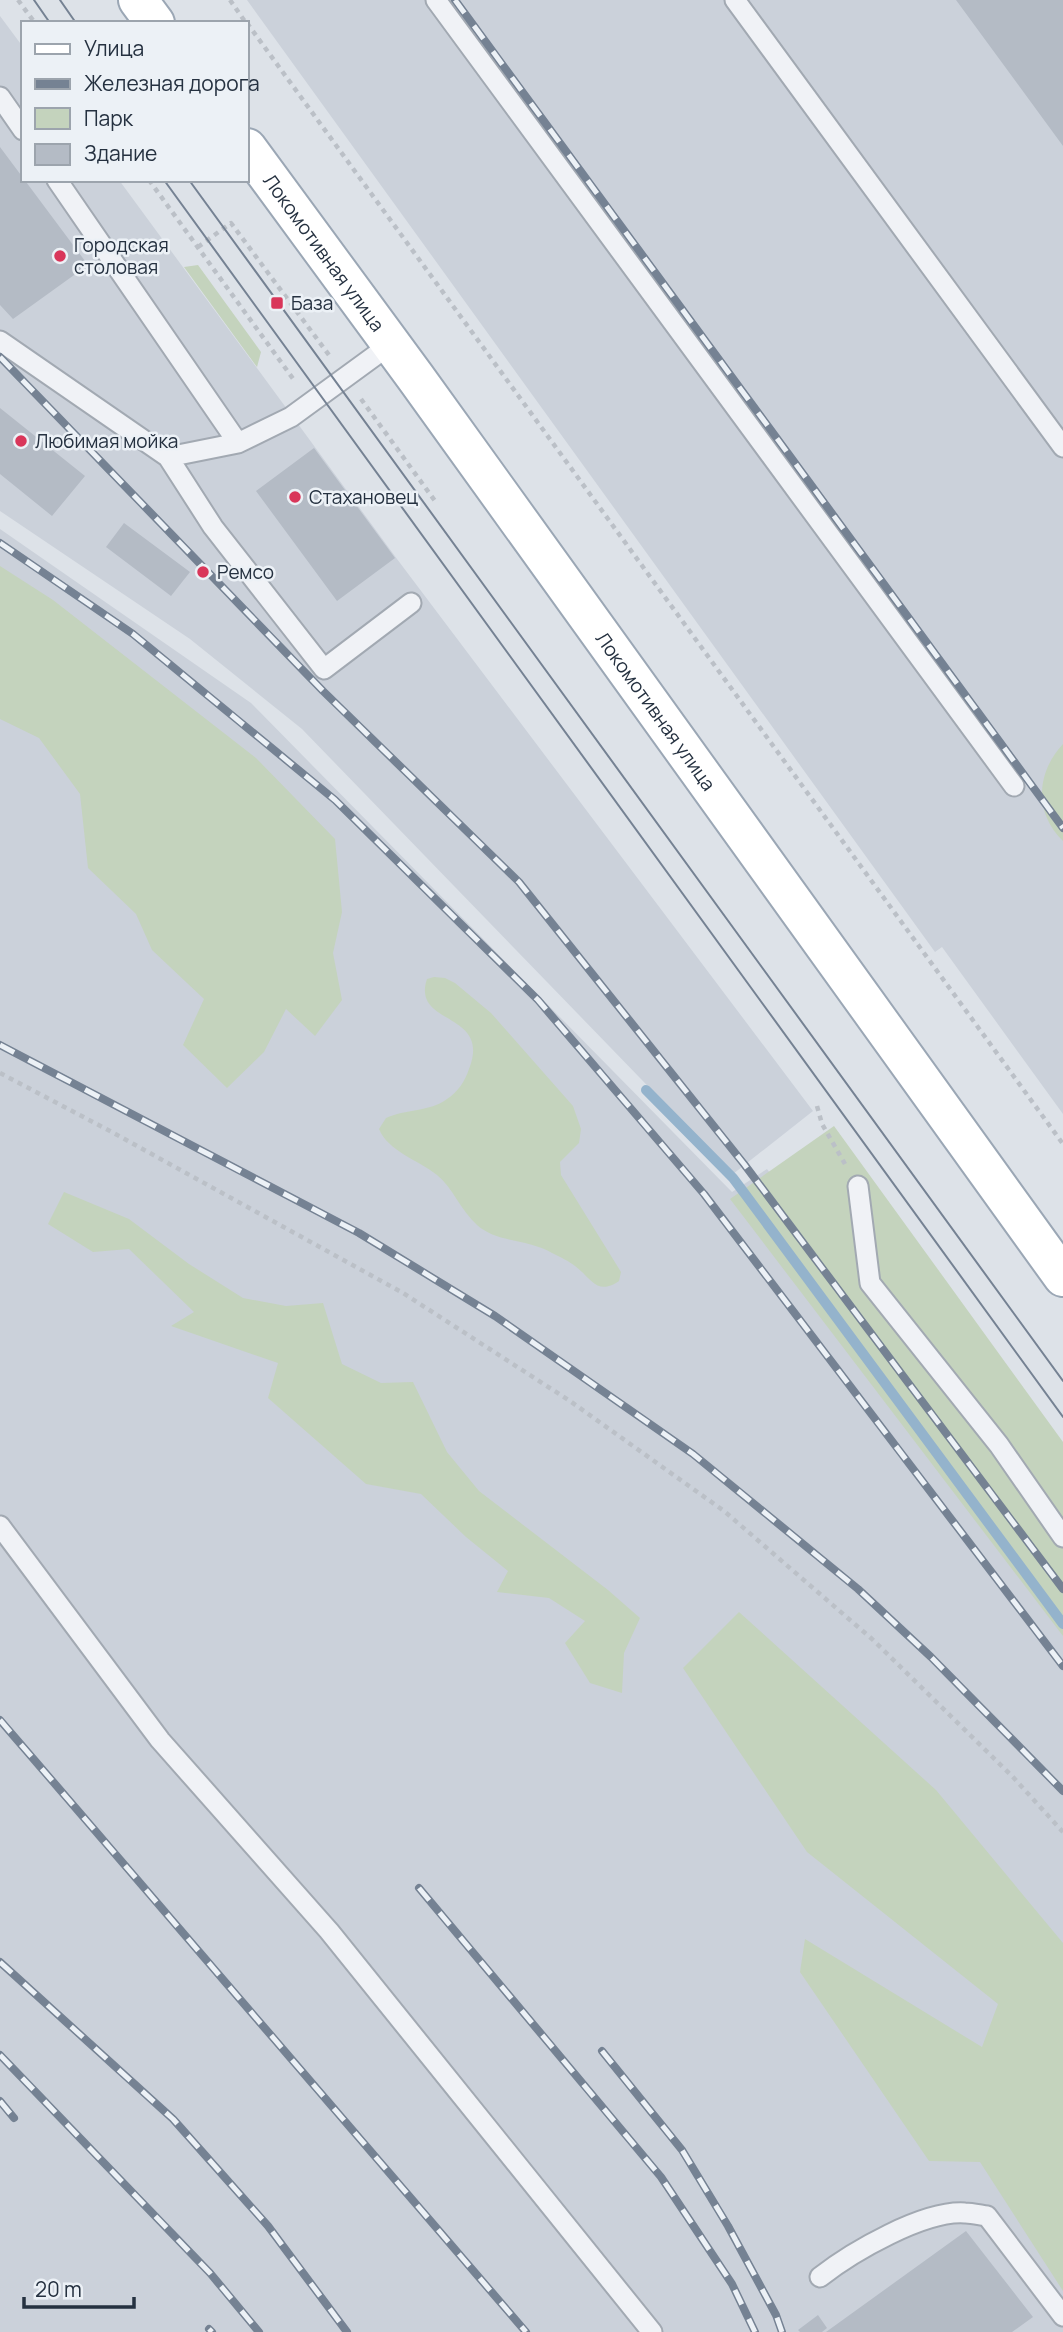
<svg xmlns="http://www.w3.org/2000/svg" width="1063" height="2332" viewBox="0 0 1063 2332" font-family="Manrope,sans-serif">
<rect width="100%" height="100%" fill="#dde2e8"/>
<path fill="#cbd1da" d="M247 0H1063V1114L942 947 935 952Z
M0 16 23 47V180H119L397 559 813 1111 733 1174 302 729 190 639 0 511Z
M0 529 251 703 732 1192 767 1169 1063 1561V2332H0Z"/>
<path fill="#c4d3bd" d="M198 265 261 352 257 367 184 267Z
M0 566 53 600 256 758 335 839 342 912 333 953 342 1000 315 1036 286 1009 264 1052 227 1088 183 1045 204 999 152 950 136 914 88 868 80 794 39 738 0 719Z
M1063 744V841C1034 813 1036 773 1063 744Z
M434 977 445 978 455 983 491 1013 573 1106 581 1129 579 1143 560 1162 561 1175 621 1272 619 1281C597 1296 592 1279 575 1266 569 1261 560 1257 552 1253 529 1239 497 1243 477 1225 461 1211 453 1188 437 1175 418 1160 388 1151 379 1129L386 1118C405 1109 430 1112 447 1099 458 1092 465 1081 469 1069 492 1011 411 1026 427 979Z
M834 1126 1063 1442V1636L730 1199Z
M64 1192 129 1219 189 1264 243 1298 286 1306 323 1303 342 1364 381 1383 413 1382 447 1452 479 1491 608 1590 640 1618 624 1653 622 1693 590 1683 565 1643 585 1621 549 1598 497 1592 508 1571 466 1537 421 1494 366 1484 268 1398 278 1363 171 1326 194 1312 129 1249 93 1252 48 1224Z
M739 1612 936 1790 1063 1943V2291L980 2162 929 2161 800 1972 805 1939 982 2047 998 2004 807 1852 683 1668Z"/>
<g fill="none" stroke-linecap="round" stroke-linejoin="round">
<path stroke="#94b3cc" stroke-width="10" d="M646 1090 733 1178 745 1194 1063 1624"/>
</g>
<path fill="#b4bbc5" d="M956 0H1063V146Z
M0 147 88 265 13 319 0 305Z
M0 408 85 476 52 516 0 474Z
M314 448 395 558 337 601 256 491Z
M124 523 190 572 171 596 106 547Z
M966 2231 1033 2317 1012 2332H826Z
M818 2315 827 2328 822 2332H800L798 2330Z"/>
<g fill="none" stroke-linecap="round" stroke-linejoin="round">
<g stroke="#a2a9b2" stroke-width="23">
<path id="service" d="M436 0 1014 786
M735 0 1063 447
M0 97 23 130
M57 180 238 443
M0 341 168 457 238 443 291 417 391 344
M168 457 213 527 324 669 411 603
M858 1186 870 1283 999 1445 1063 1537
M0 1526 160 1740 329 1931 652 2332
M820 2277C852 2252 924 2210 965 2213 972 2213 980 2215 987 2216L1063 2316"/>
</g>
<g stroke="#9ba7b5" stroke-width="42">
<g id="primary">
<path d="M138 0 155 23"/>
<path id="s1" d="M247 148 416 378 1063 1277"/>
</g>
</g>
<path stroke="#bbc0c7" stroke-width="4.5" stroke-dasharray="5 5" stroke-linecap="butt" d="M18 0 35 23
M230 0 246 23
M247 23 1063 1144
M149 180 294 380
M198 247 231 223 329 355
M361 399 435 501
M0 1073 110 1131 403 1293 570 1401 724 1511 872 1639 1012 1776 1063 1832
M817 1106 822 1124 845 1164"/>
<use href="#service" stroke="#f0f2f6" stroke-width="19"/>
<use href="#primary" stroke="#fff" stroke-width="38"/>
<path stroke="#758293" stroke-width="2" d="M34 0 50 23
M60 0 76 23
M164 180 1063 1417
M189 180 1063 1381"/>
<g stroke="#758293" stroke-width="8">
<path id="rail" d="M455 0 1063 828
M0 357 323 691 519 882 744 1164 1063 1589
M0 543 133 634 335 800 538 1000 704 1194 1063 1666
M0 1045 359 1233 495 1316 693 1454 858 1589 931 1657 1063 1791
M0 1720 526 2332
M419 1888 661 2177 732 2284 755 2332
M0 1962 173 2119 268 2226 347 2332
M602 2051 682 2150 728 2226 776 2315 782 2332
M0 2055 210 2273 259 2332
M0 2101 14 2118
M209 2329 212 2332"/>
</g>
<use href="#rail" stroke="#ecf1f6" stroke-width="5" stroke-dasharray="16" stroke-linecap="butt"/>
</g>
<g fill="#d9365a" stroke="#ecf1f6" stroke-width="2.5">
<circle cx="60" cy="256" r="7"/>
<rect x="270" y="296" width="14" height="14" rx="3.5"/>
<circle cx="21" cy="441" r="7"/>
<circle cx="295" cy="497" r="7"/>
<circle cx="203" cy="572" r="7"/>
</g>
<g text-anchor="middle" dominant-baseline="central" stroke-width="5" stroke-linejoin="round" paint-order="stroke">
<g font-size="19" fill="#253140" stroke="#ecf1f6" text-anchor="start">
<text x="74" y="245">Городская<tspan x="74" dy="22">столовая</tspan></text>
<text x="291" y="303">База</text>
<text x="35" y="441">Любимая мойка</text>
<text x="309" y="497">Стахановец</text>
<text x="217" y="572">Ремсо</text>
</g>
<g font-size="19" fill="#253140" stroke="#ecf1f6">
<text stroke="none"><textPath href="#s1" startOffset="130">Локомотивная улица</textPath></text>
<text stroke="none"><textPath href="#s1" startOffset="696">Локомотивная улица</textPath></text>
</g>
</g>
<rect x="21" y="21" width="228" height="161" fill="#ecf1f6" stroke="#9ca4ad" stroke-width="2"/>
<rect x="35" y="44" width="35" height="10" fill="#ffffff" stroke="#9ca4ad" stroke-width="2"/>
<text x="84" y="56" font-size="21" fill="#253140">Улица</text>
<rect x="35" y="79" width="35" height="10" fill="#758293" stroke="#9ca4ad" stroke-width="2"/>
<text x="84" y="91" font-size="21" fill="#253140">Железная дорога</text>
<rect x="35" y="108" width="35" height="21" fill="#c4d3bd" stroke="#9ca4ad" stroke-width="2"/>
<text x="84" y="126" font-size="21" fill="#253140">Парк</text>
<rect x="35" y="144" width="35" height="21" fill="#b4bbc5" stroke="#9ca4ad" stroke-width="2"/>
<text x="84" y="161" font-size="21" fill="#253140">Здание</text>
<path d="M24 2297v10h110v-10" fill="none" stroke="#253140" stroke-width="3.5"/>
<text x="35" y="2297" font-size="21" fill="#253140" stroke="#ecf1f6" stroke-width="5" paint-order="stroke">20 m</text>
</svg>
